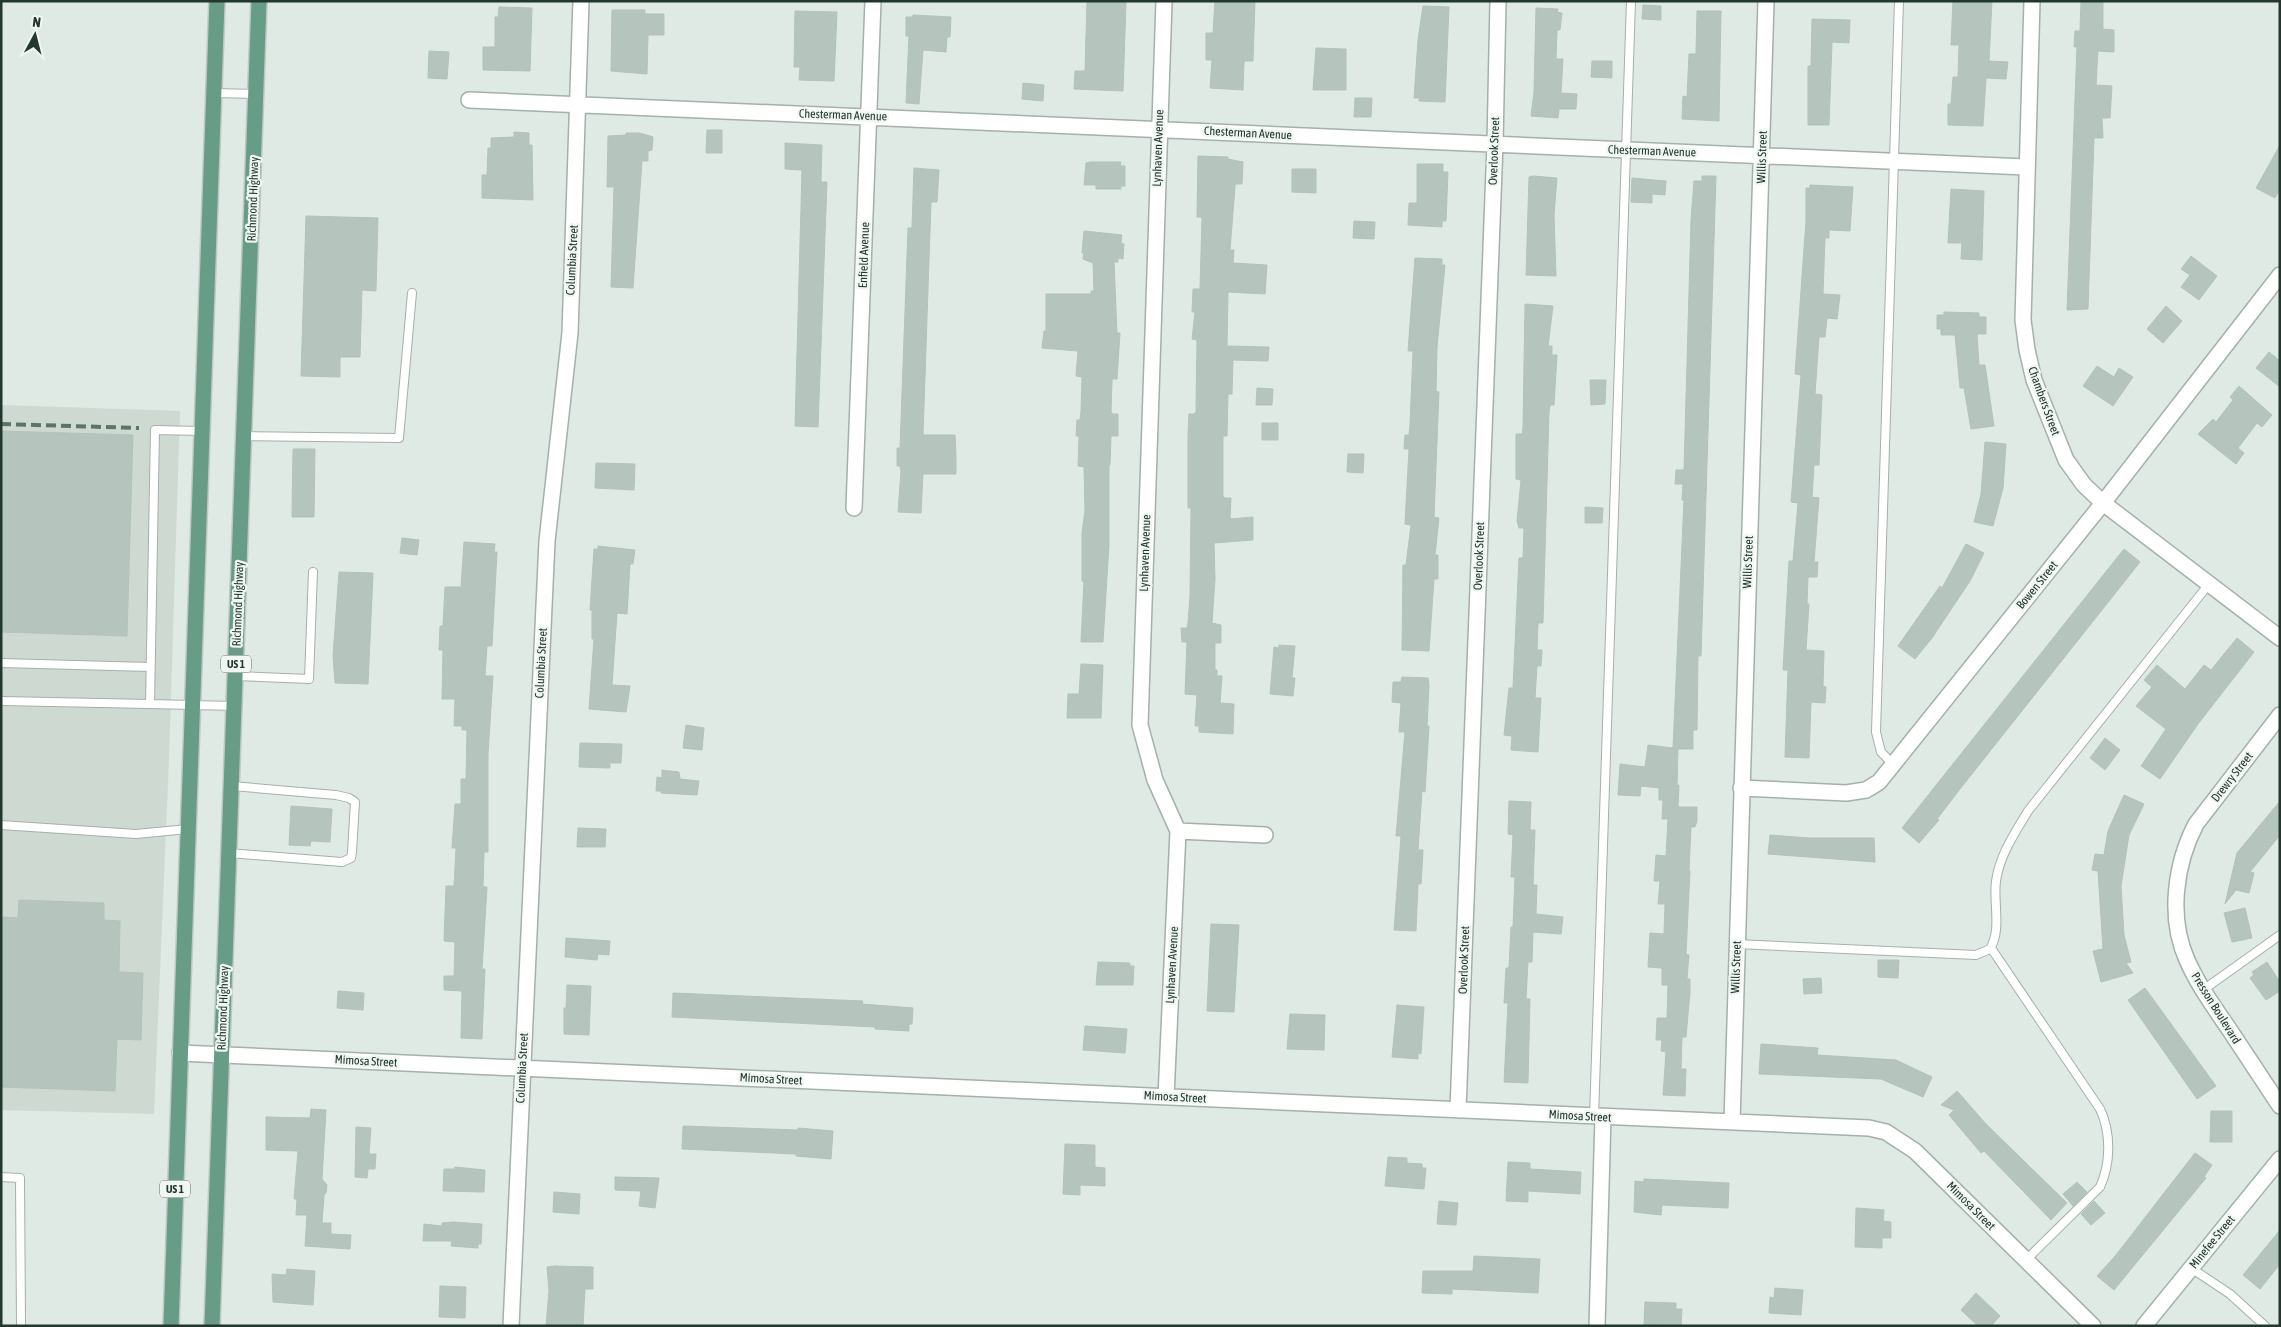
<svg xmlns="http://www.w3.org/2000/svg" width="2281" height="1327" viewBox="0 0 2281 1327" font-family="'Asap Condensed',sans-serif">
<rect width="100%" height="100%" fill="#dfeae4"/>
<path fill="#ced9d2" d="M1 405 180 411 169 760 154 1114 1 1110Z"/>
<path fill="#b5c4bc" stroke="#b2c3ba" d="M1087 1H1126L1123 91 1074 89 1075 71H1085Z
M1215 1H1255L1253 61H1244L1243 90 1210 88 1212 60H1206V33H1213Z
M1953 1H1992L1989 61 2008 62 2006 79 1986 78 1983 126 1948 125V104H1951L1953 77H1958L1959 45H1951Z
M2081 1H2103V29L2114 30V52L2098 51 2096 85 2112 86 2110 118H2102L2103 138H2094L2088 309 2067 310 2077 47H2074L2075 31H2080Z
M1643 5 1661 6V20L1642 19Z
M1423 6 1449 7 1445 102 1419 101V98H1414L1418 40Z
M499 7 532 8 530 71 483 70V47H495V17H498Z
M1536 8 1558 9 1557 12 1562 13 1560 30H1557L1556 59H1563L1561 93 1577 94 1576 109H1559L1558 118 1531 116 1534 92Z
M612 10H645V14H664V35H648L647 74 611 71Z
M795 11 837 12 834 81 799 80 800 67H794Z
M1697 11H1721L1719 121 1682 119 1683 96 1687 97 1689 54H1696Z
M913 15 951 17 950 37H947L946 52 923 50 919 104 906 103 909 36H906V17H913Z
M1812 19 1850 20 1849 43 1832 42 1829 125H1808V66H1811Z
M1316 48 1346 49V90H1313Z
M429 51 449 52 447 79 428 78Z
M1592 61H1612V78L1591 77Z
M1023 83 1044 85 1043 101 1022 99Z
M1355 98H1372L1371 117H1354Z
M707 130H722V153H706Z
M514 132 529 133V145H532L533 200 482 198V175H487L488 148H491V138L514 137Z
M626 133H640L653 137 652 150 648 151V161H642L633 288 611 287 614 187H607L608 136 626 135Z
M785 143 822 145 821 182H827L818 427 795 426 802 170 785 169Z
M2280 145V189L2275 198 2256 188Z
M1198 156 1228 157V159L1243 162 1242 184H1235V187L1230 250H1234L1233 263 1267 265 1265 294 1228 292 1227 346 1269 347 1268 361 1233 360 1232 394H1228L1227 436H1223V496L1224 498H1231L1230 519 1253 517V540L1214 543 1215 579 1212 623 1221 625V643H1215V670H1217V676H1222L1220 703 1234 704 1233 734 1199 732V726H1195L1197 695 1185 694 1187 642H1182L1181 628H1187L1188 623 1190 596 1191 508H1188V435L1189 414H1194L1196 412 1197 340 1192 339 1195 312H1192L1193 289H1200L1202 217H1197Z
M1090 162H1121L1120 166H1125V186H1121V189H1096V185H1084L1086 163Z
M1417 164H1443V172H1448L1446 221H1442V227L1408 225 1409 203H1417Z
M914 168 939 170 937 202H931L923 435H955L956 456V474H923L921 513 898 512 901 471 900 466H897V448H900L908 228H912Z
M1292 169H1316V193L1292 192Z
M1533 176 1557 178 1554 215 1556 276 1526 275 1529 177Z
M1702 176H1716L1701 656H1698L1697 730H1693V749H1678L1677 785H1679L1678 807H1697V821L1695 827H1691L1689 871H1690L1686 954 1689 955 1687 979H1690V993L1686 1037H1682L1681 1069H1686L1685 1096 1663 1095 1666 1052 1661 1051 1662 1040H1656L1657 1018H1667L1668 985H1662V968L1648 967 1650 933 1664 934 1665 904H1658L1660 881H1654L1656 855 1666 856 1668 819H1662L1663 800H1659V788L1641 786 1640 796 1618 795 1620 764 1645 767 1648 745 1673 748 1684 500H1682L1683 484H1675L1676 470H1684L1691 220 1694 181H1702Z
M1632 178 1666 181 1665 195 1652 194V203L1631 202Z
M1810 185 1853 187 1850 231 1829 230V238H1825L1823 294 1840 295 1837 319 1827 318 1825 337H1819L1815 394 1822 395 1819 465H1814L1812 497 1819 498 1814 562H1818L1817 577H1808L1807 604H1809L1806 650 1824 651 1823 686 1826 687 1825 703 1811 702 1809 758 1785 757 1788 670H1783L1789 561H1793L1798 503 1791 502 1801 375 1795 374 1806 221V188H1810Z
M1951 189 1984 191 1982 260 1961 259 1962 243H1948Z
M306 216 378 218 376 291 362 290 360 357H340V377L301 376Z
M1354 221 1375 222 1374 239 1353 238Z
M1084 231 1122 235 1121 243 1124 244 1123 259 1118 258V262H1114L1117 333H1120L1117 379H1112L1111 412 1113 414H1118V436H1111L1110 465H1109V544L1103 642H1081L1084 582 1082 581V533L1085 511 1084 467 1078 466 1079 436H1076L1077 420H1080L1081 411 1082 377 1076 376 1078 351 1042 348 1044 331H1046V294H1091V291H1094L1093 263 1083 259 1084 253H1082Z
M2191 256 2217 276 2199 300 2181 287 2190 275 2181 269Z
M1415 258 1442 259V265H1445L1437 347 1436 391 1439 392 1434 517 1439 518 1435 555H1438V579H1434L1429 651 1402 650 1403 565H1406L1411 525 1405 524 1409 449H1404L1405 435H1409L1410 425 1413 351H1408Z
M1525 304 1553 306 1548 346H1552V355H1557L1554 405H1550L1549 412 1543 623H1538L1537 650H1542L1541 666H1537L1535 698H1541L1538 752 1511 750 1512 736 1504 735 1509 688H1513L1519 558H1523L1524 528H1519L1517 521 1521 480 1516 479V434H1522L1523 428Z
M2166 306 2182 321 2163 343 2147 329Z
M1944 312 1979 313V317H1986V334H1977L1979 365H1985L1994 426 1971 429 1964 388H1960L1955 335H1941V329H1937V315H1944Z
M2269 352 2280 361V387L2256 368Z
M2097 366 2114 377 2119 368 2133 377 2113 406 2083 386Z
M1590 380H1606L1605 404 1591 405Z
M2239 386 2272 415 2262 427 2257 423 2238 448 2244 453 2236 464 2198 434 2213 419 2216 422 2233 400 2230 397Z
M1257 388 1273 389 1272 405H1256Z
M1262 423H1278V440H1262Z
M1 431 133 435 127 636 1 632Z
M1985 442 2006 444 2003 488 1993 526 1974 522 1981 494Z
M293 449H315L314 517H292Z
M1348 454H1364L1363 473 1347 472Z
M596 463 635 464 634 490 595 488Z
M1585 507 1603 508 1602 523H1585Z
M402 538 419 540 417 555 400 553Z
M464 542 495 544 494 552H497L492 646H487L485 676H493L488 754V852H484L483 887H487L482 969H485L482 1039 461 1038 462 991 444 990V976H454L455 942 444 941 446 886H454L456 848H452L455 804H461V779H466L467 730H462V726H454L455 699H442L443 650H439L440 626H443L445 587H461Z
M1966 544 1984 553 1970 581 1932 638 1915 659 1898 646 1940 586 1942 588Z
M598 546 635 550 633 564H630L627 614 617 613 612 685 630 686 626 712 589 709 594 639H592V610H590L594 549H598Z
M2124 549 2140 562 1960 789 1937 819 1939 820 1919 843 1902 828Z
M339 572 373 573 368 684 335 683 333 656Z
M2237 638 2254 652 2198 724 2160 779 2141 766 2166 729 2136 706 2152 687 2144 680 2157 665 2185 689 2204 665 2211 670Z
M1279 645 1295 646 1292 678H1295L1293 696 1270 694 1274 647 1279 648Z
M1081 664 1103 665 1101 718H1067L1068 694H1079Z
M1402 677 1428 678 1429 685 1427 726H1429L1425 792 1422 791 1418 850H1423L1421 884H1418L1416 931 1394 930 1401 836H1396L1405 732H1399L1401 703 1392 702 1393 682H1401Z
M686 725 704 728 702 750 683 748Z
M2105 738 2120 750 2105 770 2090 758Z
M580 743 622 744 621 763H610V768L579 767Z
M662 770 679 772 680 779 699 781 697 795 661 793V791H656L657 777 662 778Z
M2124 795 2144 804 2129 835 2121 886 2124 935 2131 962 2126 963 2133 973 2101 982 2093 951 2103 949 2098 871 2092 870 2095 854 2104 855 2108 831Z
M1509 801 1531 802 1530 830H1535L1533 885H1537L1536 914 1563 917 1561 934 1533 932 1532 962H1528L1526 999H1530L1528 1083 1504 1082 1508 1003H1504L1506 968H1509L1511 927H1513L1515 877H1511L1513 835 1508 834Z
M2280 801V835L2250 872 2254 873 2249 893 2236 890 2225 904 2237 853Z
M291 806 332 809 330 842 311 841 310 846 289 845Z
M578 828 606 829 605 847H577Z
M1770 835 1809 838H1874L1875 862 1768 854Z
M19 900 104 903V920L120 921 119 972 143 973 141 1040 117 1039 115 1091 1 1087V917L18 918Z
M2245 908 2252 938 2232 942 2224 913Z
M1211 924 1239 925 1234 1012 1207 1011Z
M566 938 610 941 609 955 598 954 597 960 565 957Z
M1878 960H1899L1898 978 1878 977Z
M1098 962 1130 963V966H1134L1133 985H1096Z
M2267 962 2280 982V991L2266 1000 2250 978 2254 975 2252 972Z
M1821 978 1822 993 1804 994 1803 979Z
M567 985 591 986 589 1035 564 1034V1008H566Z
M2145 988 2216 1086 2197 1099 2128 1000Z
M338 991 364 993 363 1010 337 1008Z
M673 993 863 1001 862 1004 913 1008 912 1024H909V1031L875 1029V1027L672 1017Z
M1397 1005 1424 1007 1421 1054 1418 1053V1059L1392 1057Z
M1290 1014 1325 1015 1324 1050 1287 1049Z
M1085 1026 1127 1029 1125 1053 1083 1050Z
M1761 1044 1818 1048 1817 1055 1896 1060 1932 1077 1923 1097 1881 1079 1759 1074Z
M1957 1091 1986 1124 2067 1203 2051 1220 1984 1151 1981 1153 1949 1115 1954 1110 1941 1105Z
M311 1109 326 1110 322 1179 327 1185 326 1193 324 1195 322 1223H331V1234L351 1235 350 1249 305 1246 307 1215H296L297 1199H294L298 1151 266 1150V1117L310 1118Z
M2211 1111H2232V1142H2210Z
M683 1126 798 1130V1128L833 1131 831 1159 796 1156V1154L682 1149Z
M356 1127 371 1128 369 1154H376L375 1169H368L367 1178 355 1177Z
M1065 1144 1095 1145V1167L1105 1168V1186L1080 1185V1195L1063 1194Z
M2195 1153 2212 1165 2204 1177 2206 1178 2114 1290 2097 1276 2116 1255Z
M1388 1157 1407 1158V1163L1422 1164V1168H1426L1424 1189 1385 1186Z
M1508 1162 1530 1163V1169L1581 1172 1580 1194 1528 1191V1202L1506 1201Z
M455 1167 485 1170 484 1192 443 1191 444 1169H454Z
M615 1177 659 1178 655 1208 639 1206 641 1191 615 1190Z
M1644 1179 1729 1183 1728 1208 1662 1205 1661 1215 1634 1212 1635 1181 1644 1182Z
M2077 1182 2087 1192 2073 1206 2063 1194Z
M554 1192 580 1194 579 1214 553 1212Z
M1439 1201 1458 1203 1456 1225 1437 1224Z
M2094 1201 2105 1213 2091 1225 2081 1214Z
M1856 1208 1884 1210 1883 1221 1891 1222V1238H1882V1248L1855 1247Z
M453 1222 482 1224 481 1244H478V1248L451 1246 452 1241H423L424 1224 442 1226V1223Z
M2280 1230V1264L2260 1289 2243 1275Z
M1474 1256 1540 1259 1538 1293 1452 1289V1294L1422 1293 1423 1271H1473Z
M555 1266 593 1267V1289H585L583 1326H546L549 1291 547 1267Z
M287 1269 315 1271 313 1305 273 1302 272 1274 286 1275Z
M440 1286 466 1287 465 1318 439 1317Z
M1775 1288 1803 1290 1801 1315 1769 1313 1770 1297 1774 1298Z
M1976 1293 2000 1316 1991 1326H1978L1961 1310Z
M1645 1302 1676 1303V1309H1682L1681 1326 1644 1325Z"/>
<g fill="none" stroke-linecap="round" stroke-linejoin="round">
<g stroke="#a3b1aa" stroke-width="10">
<path id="lane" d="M214 93 257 94
M201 431 155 430 150 704 235 706
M244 436 399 438 412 293
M1 663 150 667
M236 676 309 679 313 572
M1 701 150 704
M1893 764 1881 752 1876 732 1899 1
M1 825 136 834 188 829
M229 853 342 862 351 858 352 852 355 802 349 798 336 795 232 786
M1737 944 1976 955 1990 949C2002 929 1993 903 1996 881 2000 854 2015 833 2028 811L2209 584
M1991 948 2100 1109C2111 1132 2111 1163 2100 1187L2026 1260
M2203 990 2280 935
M1594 1117 1631 1
M1 1177 20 1178 21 1326
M2191 1268 2230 1294 2265 1326"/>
</g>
<g stroke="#a3b1aa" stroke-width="18">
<path id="street" d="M1164 1 1140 725 1155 780 1178 831 1166 1097
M2032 1 2023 320 2027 350 2034 380 2066 460 2084 485 2103 503 2280 638
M469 100 2026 167
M854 508 873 1
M2280 715 2196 824C2175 864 2168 918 2187 960 2198 985 2214 1007 2229 1029 2246 1055 2263 1080 2280 1106
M1741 788 1846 793 1866 790 1879 782 2103 503 2280 275
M1178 831 1265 835
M180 1053 1869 1128 1886 1132 1915 1151 2093 1326
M1458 1110 1495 144 1498 1
M1732 1122 1766 1
M511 1326 547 541 570 333 581 1
M1597 1326 1603 1117"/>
</g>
<g stroke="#a0b4aa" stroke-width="18">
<path id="secondary" d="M2144 1326 2280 1159"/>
</g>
<g stroke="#c1c7c5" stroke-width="18">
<path id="primary" d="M171 1326 217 1
M212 1326 259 1"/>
</g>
<use href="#lane" stroke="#fff" stroke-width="8"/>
<use href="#street" stroke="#fff" stroke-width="15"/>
<use href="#secondary" stroke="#fff" stroke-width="15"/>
<use href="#primary" stroke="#679c87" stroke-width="15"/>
<path stroke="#5c746a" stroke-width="4" stroke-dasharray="10 5" stroke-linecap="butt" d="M1 424 139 428"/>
</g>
<g text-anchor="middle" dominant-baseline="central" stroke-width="4.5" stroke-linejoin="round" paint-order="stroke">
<g fill="#f0f6f2" stroke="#60716a" stroke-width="1">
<rect x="221" y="655.5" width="30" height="17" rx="4"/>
<rect x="160" y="1180.5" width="30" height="17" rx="4"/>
</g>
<g font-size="11" font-weight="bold" fill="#22382f">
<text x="236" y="664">US 1</text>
<text x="175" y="1189">US 1</text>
</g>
<g font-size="12" fill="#22382f" stroke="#f0f6f2">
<text transform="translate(843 115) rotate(2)">Chesterman Avenue</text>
<text transform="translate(1248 133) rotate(3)">Chesterman Avenue</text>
<text transform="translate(1158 148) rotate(-88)">Lynhaven Avenue</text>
<text transform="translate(1494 151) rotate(-88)">Overlook Street</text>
<text transform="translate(1652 151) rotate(2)">Chesterman Avenue</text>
<text transform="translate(1762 157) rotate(-88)">Willis Street</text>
<text transform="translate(253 199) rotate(-88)">Richmond Highway</text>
<text transform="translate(864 255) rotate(-88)">Enfield Avenue</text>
<text transform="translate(572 260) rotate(-87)">Columbia Street</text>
<text transform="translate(2044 401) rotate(70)">Chambers Street</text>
<text transform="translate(1145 553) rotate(-88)">Lynhaven Avenue</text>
<text transform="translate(1479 556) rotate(-88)">Overlook Street</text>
<text transform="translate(1748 562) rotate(-88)">Willis Street</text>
<text transform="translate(2037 585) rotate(-51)">Bowen Street</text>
<text transform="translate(238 604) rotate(-88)">Richmond Highway</text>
<text transform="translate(541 663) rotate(-87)">Columbia Street</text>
<text transform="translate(2232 777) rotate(-52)">Drewry Street</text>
<text transform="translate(1464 960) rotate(-88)">Overlook Street</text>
<text transform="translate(1172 965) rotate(-87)">Lynhaven Avenue</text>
<text transform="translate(1736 967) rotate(-88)">Willis Street</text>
<text transform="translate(223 1008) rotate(-88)">Richmond Highway</text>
<text transform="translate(2216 1008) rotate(58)">Presson Boulevard</text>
<text transform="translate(366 1061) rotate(3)">Mimosa Street</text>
<text transform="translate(522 1068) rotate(-87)">Columbia Street</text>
<text transform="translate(771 1079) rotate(3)">Mimosa Street</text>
<text transform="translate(1175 1097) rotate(3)">Mimosa Street</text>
<text transform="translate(1580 1116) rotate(3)">Mimosa Street</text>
<text transform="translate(1971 1206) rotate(45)">Mimosa Street</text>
<text transform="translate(2212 1242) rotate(-51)">Minefee Street</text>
</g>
</g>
<rect width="2281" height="1327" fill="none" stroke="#22382f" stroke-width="5"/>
<g transform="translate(35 35) rotate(7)" stroke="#f0f6f2" stroke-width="4" paint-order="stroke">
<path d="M0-4L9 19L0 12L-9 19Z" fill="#22382f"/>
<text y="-8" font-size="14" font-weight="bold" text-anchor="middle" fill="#22382f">N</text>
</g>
</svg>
